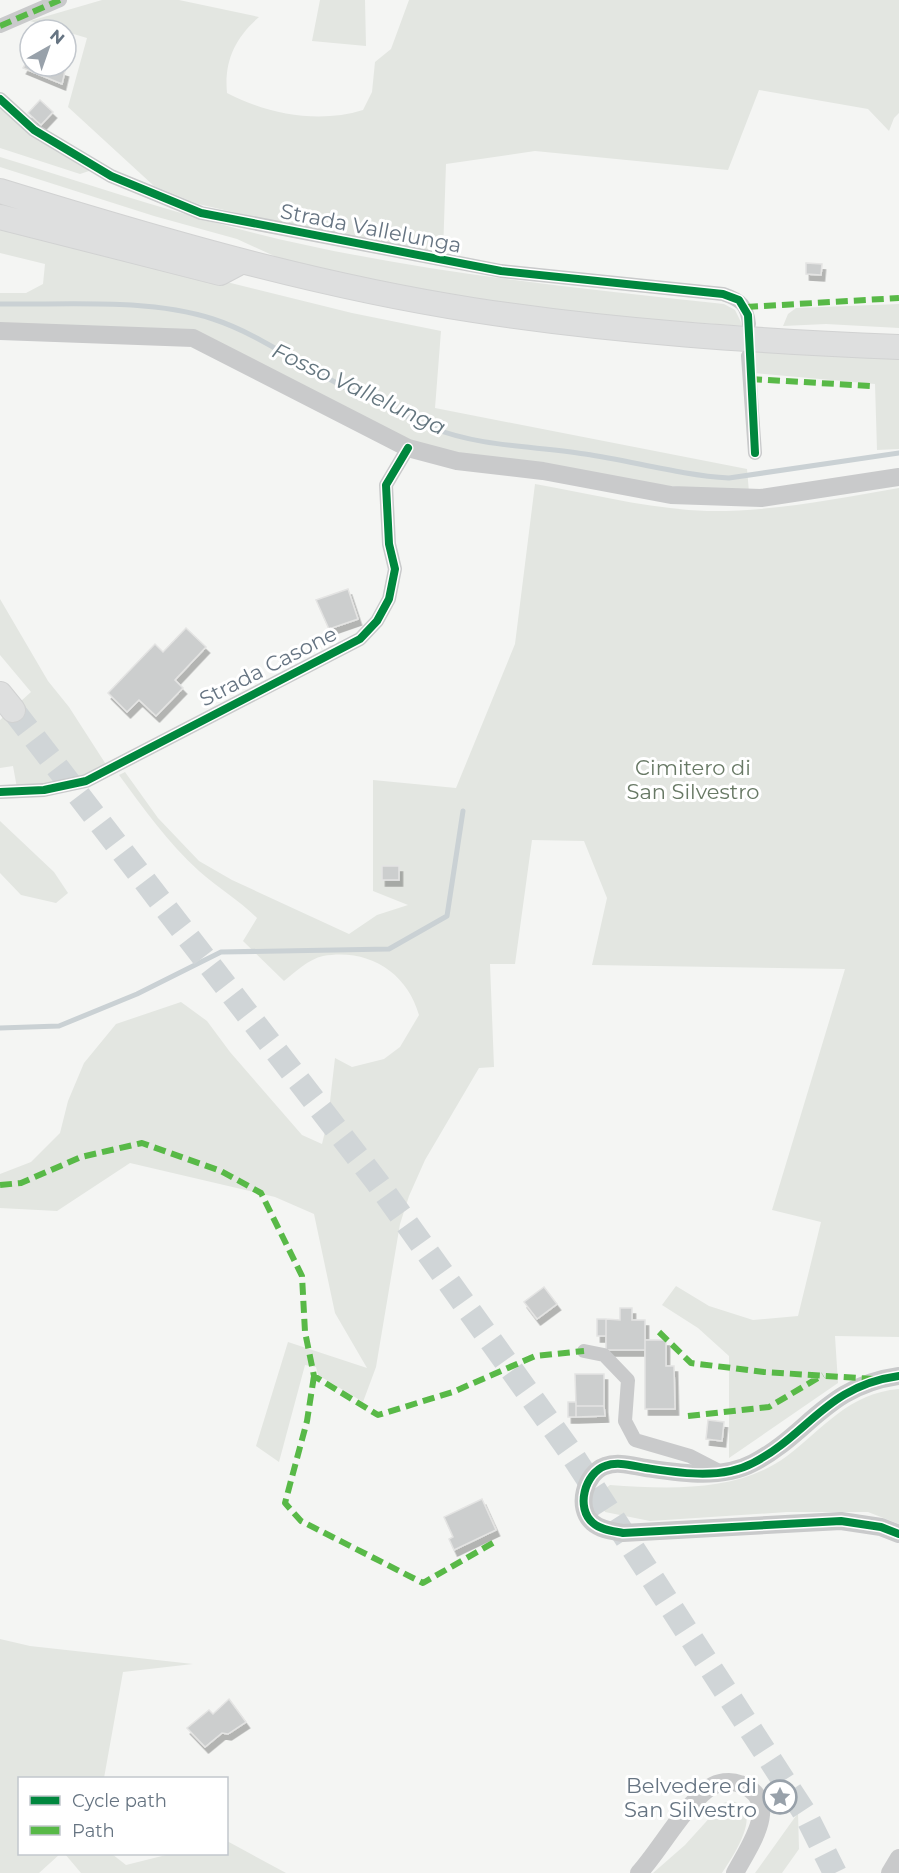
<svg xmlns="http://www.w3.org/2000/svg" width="899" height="1873" viewBox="0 0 899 1873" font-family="Montserrat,sans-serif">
<defs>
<filter id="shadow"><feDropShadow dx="3.5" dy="6" stdDeviation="0" flood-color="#0004"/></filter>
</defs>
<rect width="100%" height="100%" fill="#f4f5f3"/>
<path fill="#e3e6e1" d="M102 0H179L259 17C235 38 224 61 227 93 268 114 318 124 363 110L372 92 375 62 391 49 409 0H899V113L894 118 889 131 868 109 759 90 728 170 535 151 446 164 443 253 316 231 198 204 154 186 68 107 87 38 30 21Z
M320 0H365L366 46 312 41Z
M0 102 95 169 80 174 0 148Z
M0 157C78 181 156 207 235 228 394 270 560 286 724 304L735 310 743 326 592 315 462 297 361 277 283 260 237 239 154 216 0 167Z
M0 226 352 313 441 331 435 408 747 469 749 492 676 487 458 455 417 444 193 333 0 325V293H26L43 284 45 264 0 253Z
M899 304V328L826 324 783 326 788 314 796 308Z
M752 350 899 357V449L877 450 875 384 754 373Z
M535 484C591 494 650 509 707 511 772 512 835 499 899 488V1337L835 1336 838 1383 729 1458V1356L698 1328 662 1305 676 1286 709 1306 753 1320 798 1316 821 1222 772 1210 845 969 592 965 607 898 584 841 532 840 515 964H490L494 1067 479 1068 425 1160 409 1196 400 1224 376 1367 363 1402 318 1375 316 1367 305 1365 279 1462 256 1446 288 1342 367 1368 335 1313 314 1214 275 1197 130 1163 57 1211 0 1208V1174L31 1162 60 1133 68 1101 84 1063 116 1024 181 1002 207 1021 230 1052 302 1135 322 1144 328 1119 335 1058 352 1067 384 1059 400 1047 419 1015C407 972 368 948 323 956 309 959 295 972 284 981L243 941 257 918C239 900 218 888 199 871 168 843 144 809 119 775L125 772 158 818 199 861 232 880 349 934 377 915 408 905 373 891V780L456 788 515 644Z
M0 599 48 681 69 707 107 766 78 779 17 788 13 766 0 768V720L31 692 0 655Z
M0 821 54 872 68 893 56 903 21 895 0 873Z
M899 1389V1524L868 1512H787L650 1521 605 1512 597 1495 610 1485C668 1489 738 1493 787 1456 824 1428 849 1393 899 1389Z
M0 1639 30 1646 193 1664 123 1672 104 1778H20V1854H60L39 1873H0Z
M731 1801C766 1808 733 1856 722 1873H653L685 1845 723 1803Z
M798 1813 799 1849 782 1873H755Z
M227 1841 286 1873H81L65 1854H112L126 1865 170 1854H226Z"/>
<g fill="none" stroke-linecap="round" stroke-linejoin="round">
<path stroke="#cad1d4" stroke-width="5" d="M0 304C67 305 148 298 213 319 250 331 284 354 318 373 354 393 394 412 433 428 480 447 536 446 585 454 633 461 680 475 729 478L899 453
M0 1028 59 1026 137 994 221 952 389 949 447 916 463 811"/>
</g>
<path fill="#cccece" stroke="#e4e4e3" stroke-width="1.5" filter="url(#shadow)" d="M30 56V66H59L58 69 65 71 62 84 23 68Z
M40 100 53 112 41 125 28 113Z
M806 263 822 264 821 275 806 274Z
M348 589 358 619 329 629 316 600Z
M186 628 206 647 175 680 183 688 156 716 139 700 127 712 108 693 155 644 163 652Z
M382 866H399V880H382Z
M544 1287 557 1304 537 1319 524 1302Z
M620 1308H632V1320H645V1350H606V1319L620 1320Z
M597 1319H606V1336H597Z
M645 1340H666V1366H674L675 1409H645Z
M575 1374H604V1406H576Z
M568 1402H576V1417H568Z
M576 1406H604L605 1416 576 1417Z
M708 1420 724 1422 722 1441 706 1439Z
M482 1499 496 1530 454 1550 449 1539 453 1537 444 1517Z
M229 1699 246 1722 228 1734 222 1733 205 1747 187 1728 209 1710 213 1714Z"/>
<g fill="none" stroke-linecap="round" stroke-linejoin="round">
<path stroke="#d0d5d7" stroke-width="24" stroke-dasharray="24 12" stroke-linecap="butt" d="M13 710 377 1182 569 1450 806 1815 835 1873"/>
<g stroke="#d1d2d2" stroke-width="26">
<path id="trunk" d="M0 191C156 239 312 285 473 310 614 332 757 341 899 347
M0 217 220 273 237 264
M0 694 13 710"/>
</g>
<path stroke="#c9cacb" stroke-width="14" d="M0 26 60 0
M0 99 34 130 111 176 201 213 501 271 723 294C741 300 747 305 749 324
M748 356 755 453
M0 792 44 790 86 781 360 639 377 621 389 599 395 569 389 544 386 485 408 448
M584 1351 604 1355 628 1380 625 1421 635 1440 690 1456 719 1471"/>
<path stroke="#c9cacb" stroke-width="18" d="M0 331 193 338 408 448 457 461 543 471 671 495 761 498 899 477
M899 1376C826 1386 809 1434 753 1463 721 1480 680 1473 646 1468 633 1466 618 1461 605 1466 585 1473 575 1508 593 1523 601 1530 613 1531 623 1533L841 1521 881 1527 899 1534
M639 1873C662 1847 681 1810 709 1788 718 1782 730 1780 740 1784 784 1800 748 1848 735 1873
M890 1873 899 1858"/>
<use href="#trunk" stroke="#dedfdf" stroke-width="24"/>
<path stroke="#58b947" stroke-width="6" stroke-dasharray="12 6" stroke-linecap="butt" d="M0 26 60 0
M746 307 899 298
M750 379 871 386
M0 1185 21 1183 81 1157 142 1143 221 1171 261 1193 302 1276 305 1332 314 1376 378 1415 453 1392 535 1356 584 1351
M659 1332 691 1363 764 1372 875 1379
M314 1376 307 1421 285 1503 301 1521 423 1583 498 1540
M688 1416 769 1407 823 1375"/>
<g stroke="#fff" stroke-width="11">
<path id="cycleway" d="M0 99 34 130 111 176 201 213 501 271 723 294 739 300 748 315 755 453
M0 792 44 790 86 781 360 639 377 621 389 599 395 569 389 544 386 485 408 448
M899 1376C826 1386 809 1434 753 1463 721 1480 680 1473 646 1468 633 1466 618 1461 605 1466 585 1473 575 1508 593 1523 601 1530 613 1531 623 1533L841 1521 881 1527 899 1534"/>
</g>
<use href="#cycleway" stroke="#00873e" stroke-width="8"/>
</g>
<defs>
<g id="sight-ring" transform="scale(1.725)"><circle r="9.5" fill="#fff" stroke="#98a1aa" stroke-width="1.5"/><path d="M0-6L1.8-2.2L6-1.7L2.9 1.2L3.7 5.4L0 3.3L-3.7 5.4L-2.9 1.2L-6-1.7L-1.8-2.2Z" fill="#98a1aa"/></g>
</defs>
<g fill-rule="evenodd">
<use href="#sight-ring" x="780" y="1797"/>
</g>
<g text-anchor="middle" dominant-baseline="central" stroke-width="6" stroke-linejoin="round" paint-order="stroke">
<g font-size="21" fill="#667482" stroke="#fff">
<text transform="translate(371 228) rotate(11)">Strada Vallelunga</text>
<text transform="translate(268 666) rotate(-27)">Strada Casone</text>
</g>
<g font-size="21" fill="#687965" stroke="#fff">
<text x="693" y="767">Cimitero di<tspan x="693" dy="24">San Silvestro</tspan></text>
</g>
<g font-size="21" fill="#667482" stroke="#fff" text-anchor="end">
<text x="757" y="1785">Belvedere di<tspan x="757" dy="24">San Silvestro</tspan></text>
</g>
<g font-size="22" font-style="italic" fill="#63757e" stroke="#fff">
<text transform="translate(359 389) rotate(25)">Fosso Vallelunga</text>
</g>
</g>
<rect x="18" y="1777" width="210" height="78" fill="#ffffff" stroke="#c2c7cd" stroke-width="1.5"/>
<rect x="30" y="1796" width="30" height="9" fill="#00873e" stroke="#c2c7cd" stroke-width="1.5"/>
<text x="72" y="1807" font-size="18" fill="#667482">Cycle path</text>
<rect x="30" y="1826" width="30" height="9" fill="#58b947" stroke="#c2c7cd" stroke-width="1.5"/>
<text x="72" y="1837" font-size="18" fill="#667482">Path</text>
<g transform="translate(48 48) rotate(40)"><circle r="28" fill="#ffffff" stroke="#c2c7cd" stroke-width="1.5"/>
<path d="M0-4.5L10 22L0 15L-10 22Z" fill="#98a1aa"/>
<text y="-9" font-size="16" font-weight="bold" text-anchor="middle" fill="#667482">N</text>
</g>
</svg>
